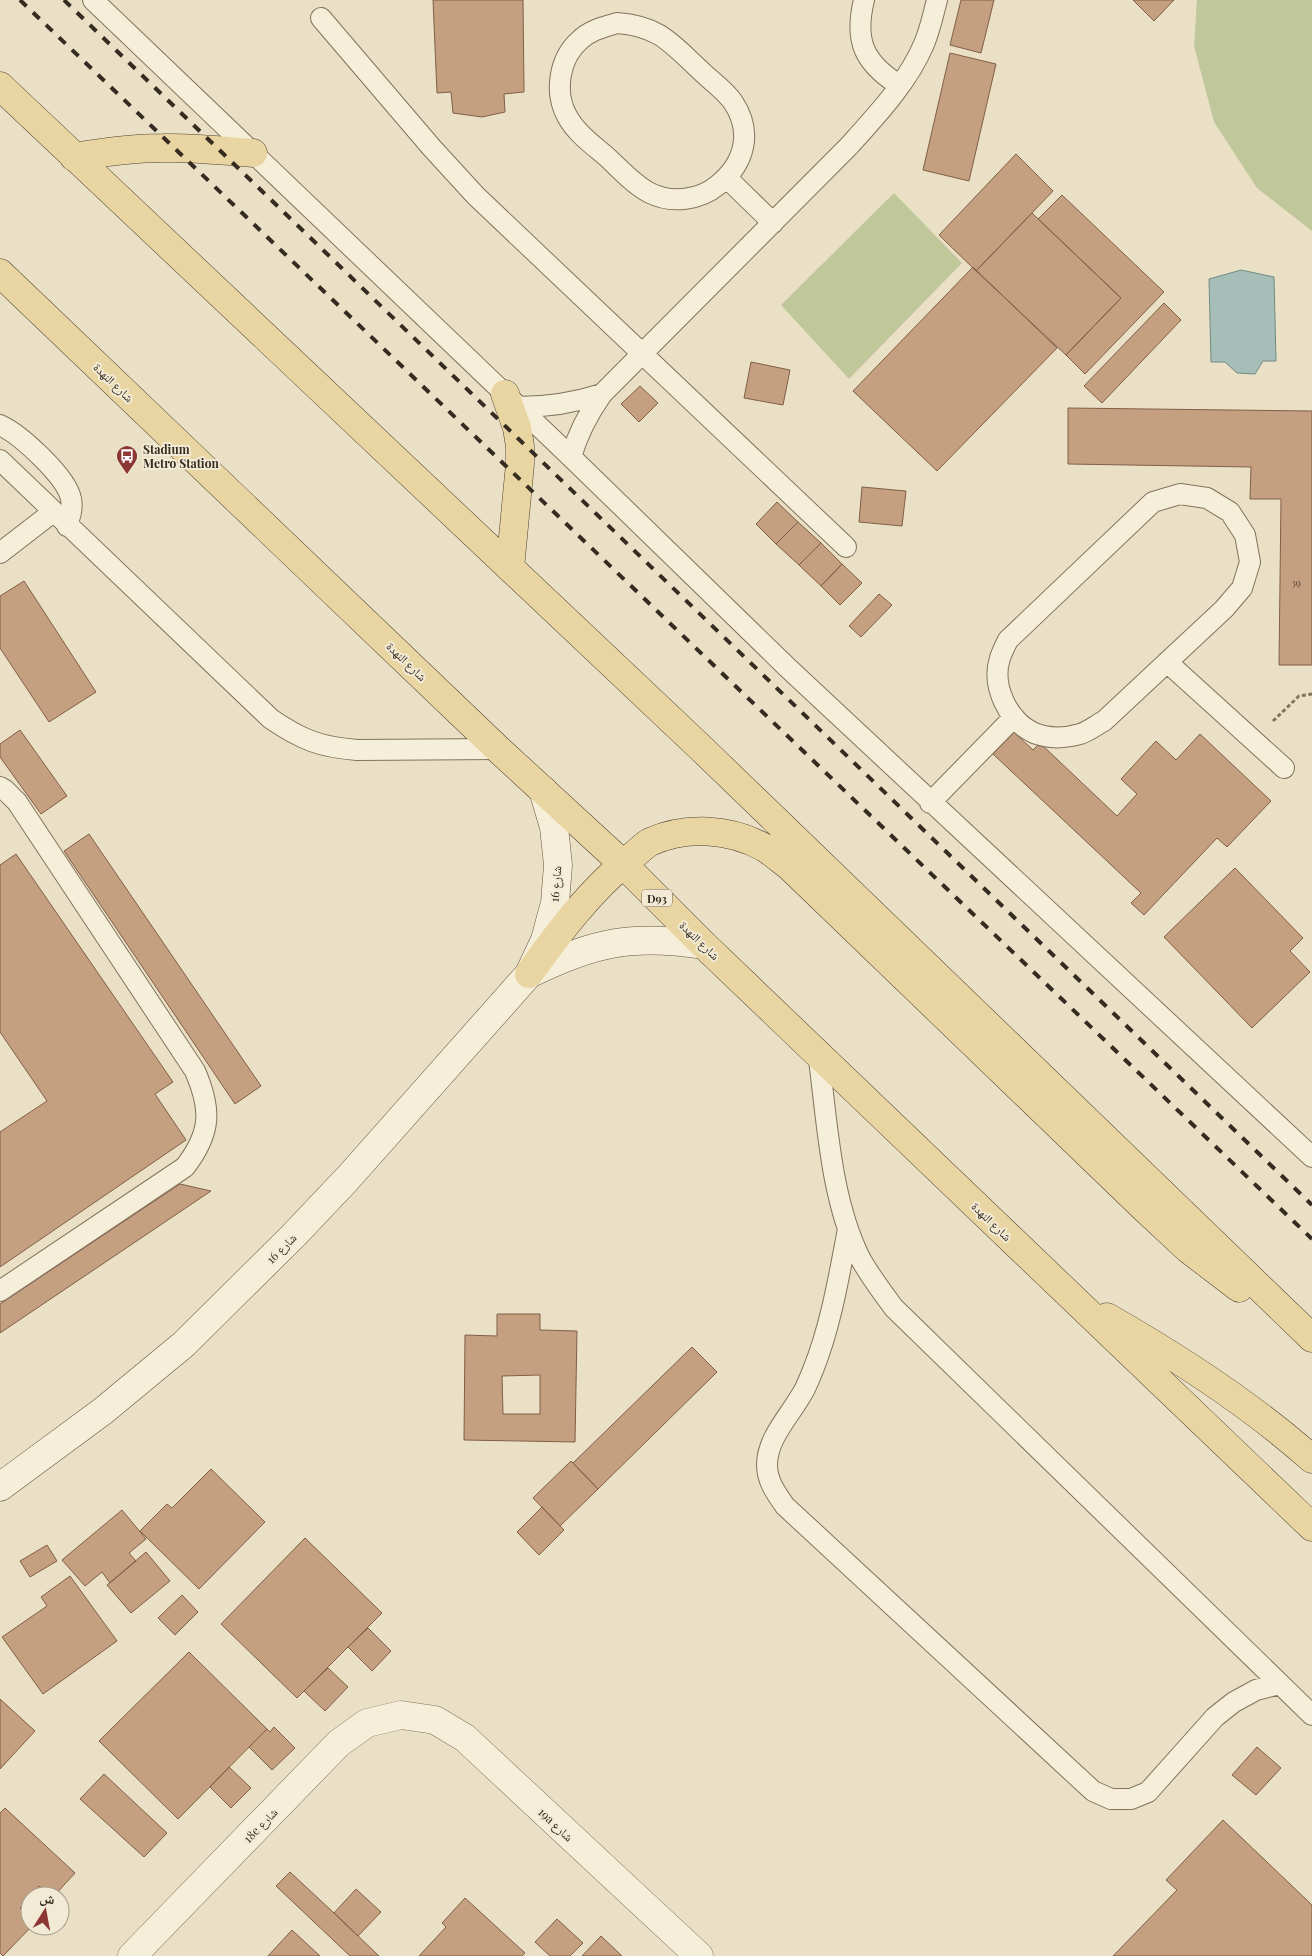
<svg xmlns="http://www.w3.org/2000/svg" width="1312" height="1956" viewBox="0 0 1312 1956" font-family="'Playfair Display','Noto Naskh Arabic',serif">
<rect width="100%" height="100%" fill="#eae0c6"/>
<path fill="#c0c79b" d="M1197 0H1312V231L1257 188 1214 122 1194 46Z
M894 193 962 263 849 379 781 305Z"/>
<path fill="#a7beb8" stroke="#6f8b85" d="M1241 270 1274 277 1276 361H1263L1255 374 1237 373 1225 362H1211L1209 279Z"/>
<path fill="#c49f80" stroke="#805f46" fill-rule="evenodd" d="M433 0H523L524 92 504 94 505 112 482 117 453 113 451 92 437 93Z
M961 0H994L981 53 950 45Z
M1133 0H1174L1154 21Z
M950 53 996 64 969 181 923 170Z
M1016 154 1053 191 976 271 939 235Z
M1062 195 1164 292 1085 374 1066 355 1121 298 1038 219Z
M1032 213 1121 298 1066 355 976 271Z
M973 267 1057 348 937 471 853 391Z
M1164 303 1181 320 1102 403 1084 386Z
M751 362 790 370 783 405 744 398Z
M640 386 658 403 639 422 621 404Z
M1068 408 1312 411V665H1279L1281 499H1250L1251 467 1068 464Z
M862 487 906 491 902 526 859 522Z
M777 502 798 522 776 544 756 524Z
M798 522 821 543 799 565 776 544Z
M821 543 842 564 821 586 799 565Z
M842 564 862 583 840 605 821 586Z
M24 581 96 692 49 722 0 648V596Z
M879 594 892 605 861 637 849 626Z
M20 730 67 796 41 814 0 757V744Z
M1014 732 1033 750 1040 743 1117 816 1137 794 1121 779 1156 741 1176 760 1200 734 1271 801 1227 847 1217 838 1144 915 1131 903 1141 893 993 754Z
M89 834 261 1086 235 1104 64 851Z
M16 854 173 1082 155 1094 186 1140 0 1267V1132L47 1101 0 1032V865Z
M1235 868 1303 938 1290 951 1310 972 1252 1028 1164 937Z
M180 1184 211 1191 0 1333V1304Z
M497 1314H540V1330L577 1331 575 1442 464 1440 465 1335 497 1336ZM540 1375V1414H503L502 1376Z
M692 1347 717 1372 598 1489 573 1463Z
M571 1461 598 1489 560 1526 533 1498Z
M211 1469 265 1522 199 1589 140 1531 167 1504 172 1508Z
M542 1507 564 1530 539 1555 517 1532Z
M122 1510 146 1539 129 1553 136 1561 110 1583 102 1572 85 1586 62 1560Z
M305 1538 382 1613 297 1698 221 1624Z
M47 1545 57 1561 30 1577 20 1561Z
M146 1552 170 1581 131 1613 107 1585Z
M70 1576 117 1641 43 1694 2 1637 47 1606 41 1597Z
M182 1595 198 1612 175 1635 158 1618Z
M368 1628 391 1651 372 1671 348 1647Z
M189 1652 267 1729 178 1819 99 1741Z
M328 1668 348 1687 325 1711 304 1691Z
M0 1699 35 1731 0 1769Z
M274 1727 295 1748 272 1770 249 1747 267 1729 270 1732Z
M1257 1747 1281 1768 1256 1795 1232 1775Z
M229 1767 251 1788 231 1808 210 1787Z
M104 1774 167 1833 144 1857 80 1799Z
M5 1808 75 1873 54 1896H50L39 1886 20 1908 30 1917V1926H32L3 1956 0 1953V1813Z
M1223 1820 1312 1905V1956H1113L1177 1890 1166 1880Z
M290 1872 334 1913 379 1956H350L276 1886Z
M356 1889 381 1912 358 1936 334 1913Z
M465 1898 525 1953 522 1956H419L446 1927 442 1923Z
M557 1919 583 1943 570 1956H550L535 1942Z
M292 1930 320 1956H268Z
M601 1936 622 1956H582Z"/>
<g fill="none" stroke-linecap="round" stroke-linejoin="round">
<g stroke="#83735e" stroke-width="22">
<path id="lane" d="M93 0 571 457 788 668 1312 1157
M864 0C854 41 864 63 899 85
M321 18 432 148 476 196 846 547
M617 23C659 26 671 43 700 70 710 80 725 90 733 102 753 132 745 163 718 185 700 200 672 204 650 193 634 185 620 169 607 157 593 145 576 133 567 116 554 92 559 58 580 40 590 30 604 27 617 23Z
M727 178 773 223
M518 407C548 407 574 403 602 394
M0 425C20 434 67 477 71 499 73 508 70 517 67 526
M571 457C578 433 588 414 602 394L849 146C877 115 908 82 924 44 930 30 933 15 937 0
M0 460 271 719C302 740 320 747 357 750L498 749
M1180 494 1207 498 1230 512 1245 535 1250 562 1242 588 1224 609 1104 721C1096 725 1088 732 1080 734 1066 738 1049 739 1034 733 1008 721 991 686 1000 658 1002 652 1005 646 1008 640L1153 502Z
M0 553 53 512
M1167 662 1284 768
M0 787 5 790 17 802 195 1071C212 1110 211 1133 185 1167L0 1291
M930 803 1014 717
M818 1052C827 1118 830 1198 860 1258 870 1276 882 1292 894 1308L1312 1715
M848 1229C839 1276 831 1325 813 1370 809 1379 806 1389 800 1397 788 1418 767 1439 767 1465 767 1481 776 1493 785 1506L1093 1791 1111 1799H1131L1148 1792 1215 1717 1234 1702 1256 1690 1279 1684"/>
</g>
<g stroke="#83735e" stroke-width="29">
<path id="street" d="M132 1956 339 1743 367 1723 401 1715 435 1720 465 1738 699 1956"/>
</g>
<g stroke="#655441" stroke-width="29">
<path id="secondary" d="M529 974C594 942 632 934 704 945
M0 1487 103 1411 184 1344 294 1235 348 1178 529 974 545 940 555 903 558 865 554 827 543 790"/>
</g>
<g stroke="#514232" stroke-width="29">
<path id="primary" d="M0 86 703 750 1312 1338
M74 157C104 152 133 148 164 148 194 147 223 151 253 153
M0 273 498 749 623 864 704 945 1312 1527
M505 394 517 428 520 446V464L510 568
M529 974C558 933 590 891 629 859 636 854 643 846 650 842 686 826 730 828 765 848 773 853 781 860 789 866L1143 1207 1188 1249 1239 1288
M1107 1317C1179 1358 1250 1404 1312 1459"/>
</g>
<path stroke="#83735e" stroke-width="3" stroke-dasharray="4 2.5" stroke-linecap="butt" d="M1273 721 1299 696 1312 694"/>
<use href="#lane" stroke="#f5eed9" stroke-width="20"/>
<use href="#street" stroke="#f5eed9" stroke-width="28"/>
<use href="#secondary" stroke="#f5eed9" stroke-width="28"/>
<use href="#primary" stroke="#e9d5a2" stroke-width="28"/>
<path stroke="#352b20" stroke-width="4" stroke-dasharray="9 9" stroke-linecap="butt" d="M20 0 1312 1239
M64 0 1312 1205"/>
</g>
<defs>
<g id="bus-pin" transform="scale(1.125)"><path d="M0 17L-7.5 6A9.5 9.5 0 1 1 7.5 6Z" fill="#8c3734" stroke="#f2ead5"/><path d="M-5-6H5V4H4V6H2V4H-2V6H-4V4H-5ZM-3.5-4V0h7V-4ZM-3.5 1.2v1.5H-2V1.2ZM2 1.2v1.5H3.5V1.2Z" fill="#fff"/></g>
</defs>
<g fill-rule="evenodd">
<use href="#bus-pin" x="127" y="456"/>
</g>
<g text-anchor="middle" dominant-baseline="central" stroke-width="4" stroke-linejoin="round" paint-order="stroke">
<g font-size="10" fill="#594838">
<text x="1296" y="582">39</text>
</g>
<rect fill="#f2ead5" stroke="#6e6456" stroke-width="1" x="642" y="889.5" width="30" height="17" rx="4"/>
<g font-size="11" font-weight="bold" fill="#352b20">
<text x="657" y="898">D93</text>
</g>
<g font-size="12" fill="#352b20" stroke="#f2ead5">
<text transform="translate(114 382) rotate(44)">شارع النهدة</text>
<text transform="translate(407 661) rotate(44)">شارع النهدة</text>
<text transform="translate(555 884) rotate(-86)">شارع 16</text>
<text transform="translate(700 940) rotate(44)">شارع النهدة</text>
<text transform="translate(992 1221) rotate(44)">شارع النهدة</text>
<text transform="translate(281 1248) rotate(-45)">شارع 16</text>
<text transform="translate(556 1824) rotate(43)">19a شارع</text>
<text transform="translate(260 1825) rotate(-46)">18e شارع</text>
</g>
<g font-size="12" font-weight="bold" fill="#352b20" stroke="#f2ead5" text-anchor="start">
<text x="143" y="449">Stadium<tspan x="143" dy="14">Metro Station</tspan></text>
</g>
</g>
<g transform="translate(45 1911) rotate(11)"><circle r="24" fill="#f2ead5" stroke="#a69e8d"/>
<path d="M0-4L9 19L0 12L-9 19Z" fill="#8c3734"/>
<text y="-8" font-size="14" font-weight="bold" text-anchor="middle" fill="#352b20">ش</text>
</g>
</svg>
